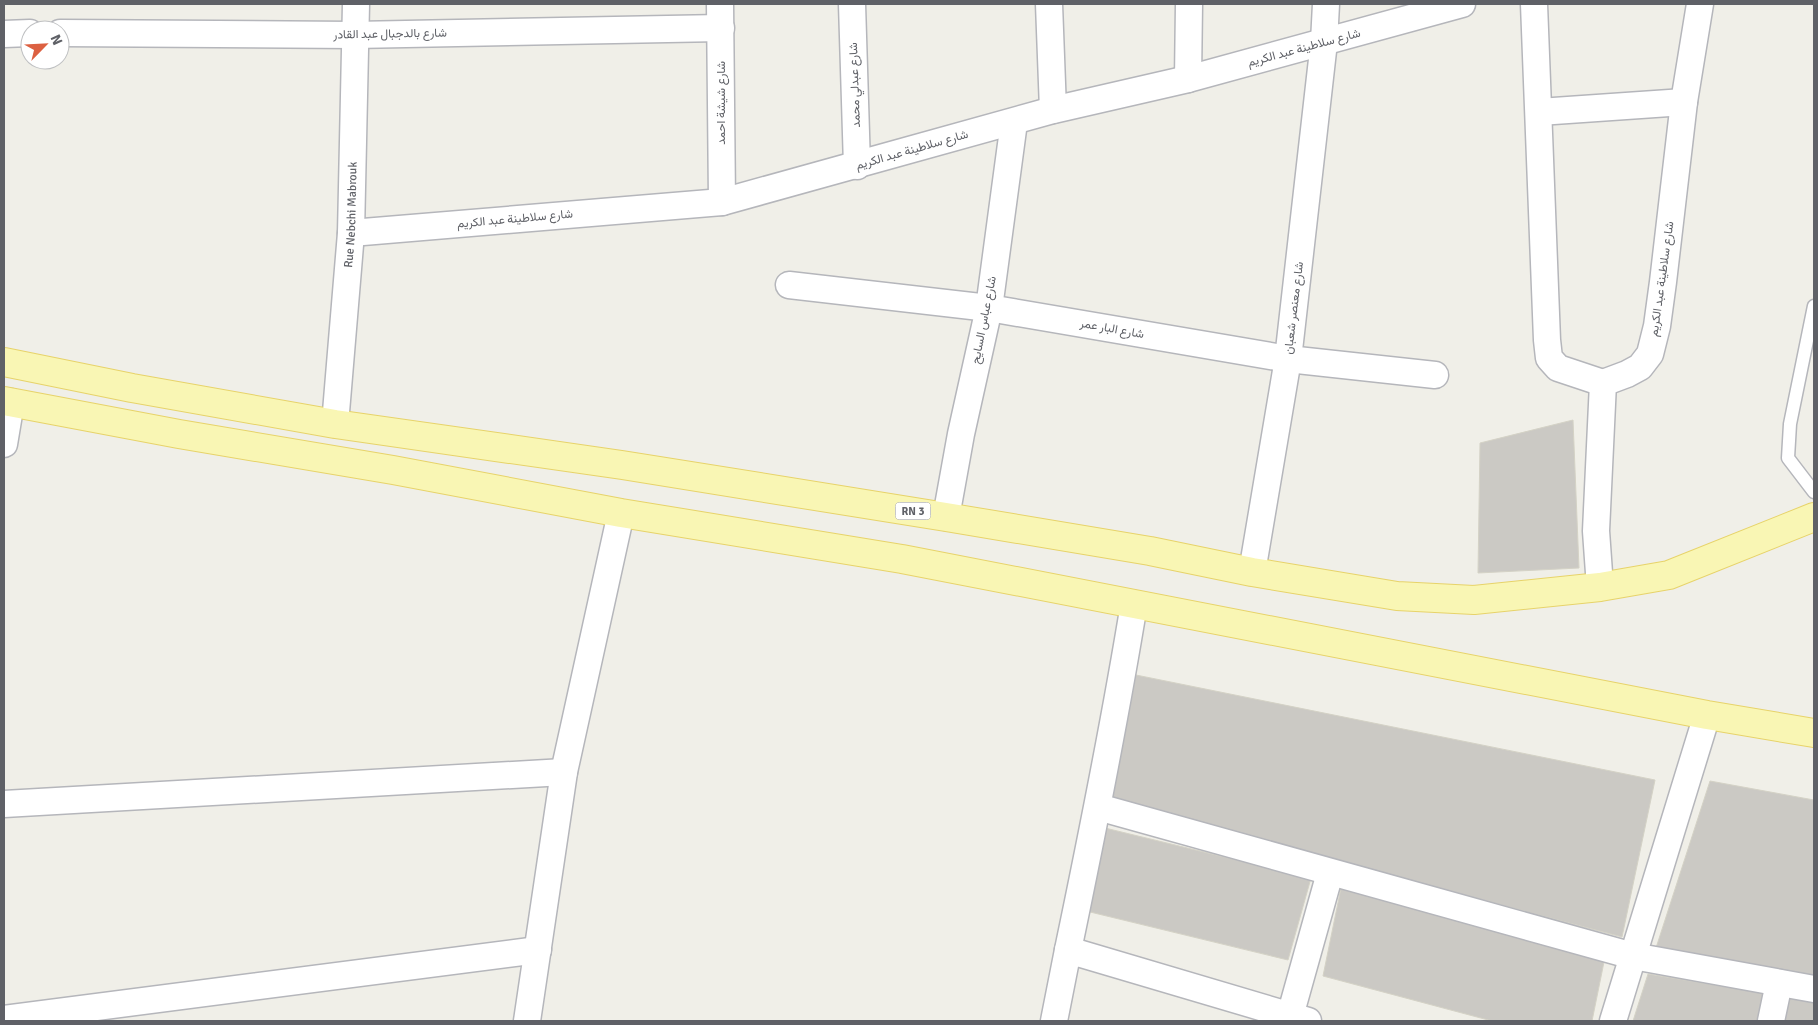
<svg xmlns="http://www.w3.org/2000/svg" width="1818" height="1025" viewBox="0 0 1818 1025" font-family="Signika,Vazirmatn,sans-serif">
<rect width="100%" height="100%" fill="#f0efe8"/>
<path fill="#cbc9c4" stroke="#d4d2c6" d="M1573 420 1579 568 1478 573 1480 443Z
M1136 675 1655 780 1622 937 1112 802Z
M1710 781 1814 800V977L1655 951Z
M1105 828 1311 878 1288 960 1086 911Z
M1341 888 1604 962 1592 1021H1492L1323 976Z
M1648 974 1763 993 1757 1021H1633Z
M1789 995 1814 1000V1021H1782Z"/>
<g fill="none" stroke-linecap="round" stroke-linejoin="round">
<g stroke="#b5b6bb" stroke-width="15">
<path id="service" d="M1814 306 1790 424 1788 458 1814 492"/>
</g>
<g stroke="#b5b6bb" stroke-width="29">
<g id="minor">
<path d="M720 4 722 202"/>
<path d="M852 4 857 166"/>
<path d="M1049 4 1053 110"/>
<path d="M1534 4 1547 340 1549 358 1558 368 1603 383"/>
<path d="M60 33 354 35 721 28"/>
<path d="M4 34 30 33"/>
<path d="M1188 79 1189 4"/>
<path d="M1539 112 1684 102"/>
<path d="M351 233 722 202 1053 110 1188 79 1462 4"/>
<path d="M789 285 989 308 1288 359 1435 375"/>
<path id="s1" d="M335 424 351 233 356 4"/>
<path d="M4 444 11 402"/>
<path d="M946 517 961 434 989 308 1014 122"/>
<path d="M1252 572 1288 359 1324 42 1326 4"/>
<path d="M1600 587 1596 531 1603 383 1627 374 1640 367 1650 354 1657 326 1663 282 1684 102 1700 4"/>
<path d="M4 804 564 772"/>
<path d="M1098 807 1633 956 1814 989"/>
<path d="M1068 950C1092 835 1115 720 1134 604"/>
<path d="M1290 1016 1330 873"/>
<path d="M4 1019 538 950"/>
<path d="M527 1021 564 772 621 513"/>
<path d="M1054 1021 1068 950 1308 1021"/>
<path d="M1613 1021 1707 715"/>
<path d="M1771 1021 1779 983"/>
</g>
</g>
<g stroke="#e7d36a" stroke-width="30">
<path id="primary" d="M4 362 132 388 335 424 622 465 946 517 1150 551 1252 572 1397 596 1474 600 1600 587 1669 575 1814 517
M4 401 179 434 393 470 621 513 902 559 1707 715 1814 733"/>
</g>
<use href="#service" stroke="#fff" stroke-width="12"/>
<use href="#minor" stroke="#fff" stroke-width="26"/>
<use href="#primary" stroke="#f9f6b4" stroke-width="28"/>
</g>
<g text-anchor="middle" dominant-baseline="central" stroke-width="4.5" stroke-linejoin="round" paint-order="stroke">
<rect fill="#fff" stroke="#8f9095" stroke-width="1" x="895.5" y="502.5" width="35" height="17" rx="4"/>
<g font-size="11" font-weight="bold" fill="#5f6167">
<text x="913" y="511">RN 3</text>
</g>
<g font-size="12" fill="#5f6167" stroke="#fff">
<text transform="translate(390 34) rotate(-1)">شارع بالدجبال عبد القادر</text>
<text transform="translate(1304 48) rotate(-15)">شارع سلاطينة عبد الكريم</text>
<text transform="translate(855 85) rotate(-92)">شارع عبدلي محمد</text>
<text transform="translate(721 103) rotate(-90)">شارع شيشة احمد</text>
<text transform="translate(912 150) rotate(-16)">شارع سلاطينة عبد الكريم</text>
<text stroke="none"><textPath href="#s1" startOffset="210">Rue Nebchi Mabrouk</textPath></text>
<text transform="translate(515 219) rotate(-5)">شارع سلاطينة عبد الكريم</text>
<text transform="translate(1662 279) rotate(-82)">شارع سلاطينة عبد الكريم</text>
<text transform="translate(1294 308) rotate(-83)">شارع معنصر شعبان</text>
<text transform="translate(984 320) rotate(-79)">شارع عباس السايح</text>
<text transform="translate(1112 329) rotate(10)">شارع البار عمر</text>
</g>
</g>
<rect width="1818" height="1025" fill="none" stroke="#5f6167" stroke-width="10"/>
<g transform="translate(45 45) rotate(66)"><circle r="24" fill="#ffffff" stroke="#bfc0c2"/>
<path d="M0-4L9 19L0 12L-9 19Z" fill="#dc6041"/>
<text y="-8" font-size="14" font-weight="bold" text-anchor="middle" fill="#5f6167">N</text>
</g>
</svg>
